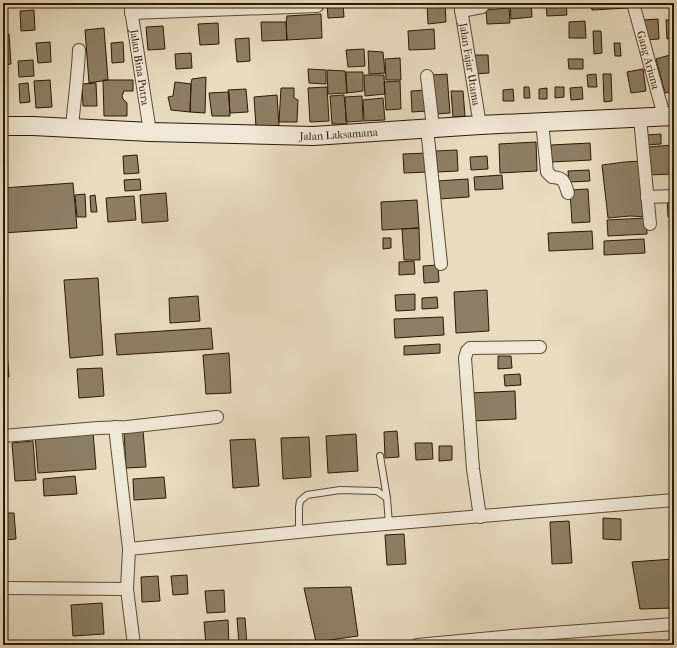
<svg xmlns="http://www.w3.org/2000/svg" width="677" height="648" viewBox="0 0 677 648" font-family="'IM FELL French Canon',serif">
<rect width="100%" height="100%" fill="#e8dbc0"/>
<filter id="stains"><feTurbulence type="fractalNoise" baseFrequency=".005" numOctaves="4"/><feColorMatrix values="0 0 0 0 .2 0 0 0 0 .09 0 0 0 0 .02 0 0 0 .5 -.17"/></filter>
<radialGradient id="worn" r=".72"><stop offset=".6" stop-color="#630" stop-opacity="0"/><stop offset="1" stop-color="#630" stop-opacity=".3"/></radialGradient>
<path fill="#8d7e65" stroke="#2b1903" d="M3 3H29V6L3 7Z
M153 3H169L170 7 154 8Z
M327 3H343L344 17 328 18Z
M445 3 446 22 428 24 427 4Z
M510 3H531L532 17 511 19Z
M546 3H566L567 15 547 16Z
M591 3H628V8L592 10Z
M509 8 510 23 487 24 486 10Z
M34 10 35 30 21 31 20 11Z
M321 14 322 38 287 40 286 22 287 16Z
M658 19 659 39 644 40 643 20Z
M666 20H674V38L667 39Z
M585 21 586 38H569V22Z
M261 22H286L287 40 262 41Z
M218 23 219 44 200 45 198 24Z
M163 26 165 49 148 50 146 27Z
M104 28 108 80 89 83 85 30Z
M434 29 435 49 409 50 408 31Z
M593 31H601L602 53 594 54Z
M9 34 11 64 3 65V35Z
M249 38 250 61 237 62 235 39Z
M50 42 51 62 38 63 36 43Z
M123 42 124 62 112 63 111 43Z
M614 43H620L621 56H615Z
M364 49 365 66 348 67 346 50Z
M368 51 383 52 385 73 369 74Z
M191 53 192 68 176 69 175 54Z
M474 55H488L489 73 474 74Z
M670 55 674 70V91L665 93 656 59Z
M400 58 401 80H386L385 59Z
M568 59H583V69H569Z
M33 60 34 76 19 77 18 61Z
M308 69 326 70V84L309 83Z
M643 69 646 91 631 93 627 72Z
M327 70 345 71 347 93 328 94Z
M346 72H363V91L347 93Z
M447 74 450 113 436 114 433 75Z
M596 74 597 87H588L587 75Z
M603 74H611L612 101 604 102Z
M364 75H384L385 94 365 96Z
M206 77 205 113 190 112 191 84 192 79Z
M50 80 52 107 36 108 34 81Z
M103 80H133V91H124L122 96 123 99 127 103V116H104Z
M400 81 401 109 386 110 384 82Z
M175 82 191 84 190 112 171 110 168 97 173 96Z
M28 83 30 102 20 103 19 84Z
M96 83 97 106H83L82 84Z
M327 87 329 121 310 122 308 88Z
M524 87H529L530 98H524Z
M555 87H564V97L555 98Z
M582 87 583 99 571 100 570 88Z
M281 88H294V98L298 100 297 122H279Z
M547 88V99H539V89Z
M246 89 248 112 230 113 228 90Z
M513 89 514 101H503V90Z
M425 90 426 111 412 112 411 91Z
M451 91H463L465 116 453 117Z
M229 92 230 116H212L209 93Z
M277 95 279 126 256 127 254 97Z
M344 95 347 124H332L330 96Z
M362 96 363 121 346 122 345 97Z
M383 98 385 120 364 121 363 100Z
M661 134V144L646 145V135Z
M536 142 537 171 500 173 499 144Z
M590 143 591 160 552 162 551 145Z
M674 145V174L648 175 647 147Z
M457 150 458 171 437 172 436 151Z
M427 153 428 172 404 173 403 154Z
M137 155 139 173 124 174 123 156Z
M487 156 488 169 471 170 470 157Z
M642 161 647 217 630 216 608 218 602 165 625 162Z
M589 170 590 181 569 182 568 171Z
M502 175 503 189 475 190 474 177Z
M140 179 141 190 125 191 124 180Z
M468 179 469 197 438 199 437 181Z
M73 183 77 228 3 233V188Z
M588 189 590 222 572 223 570 190Z
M166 193 168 221 142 223 140 195Z
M85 194 86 217H77L75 195Z
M95 195 97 212H91L90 196Z
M134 196 136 220 108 222 106 198Z
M667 198H674V217H668Z
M417 200 419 228 382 230 381 202Z
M646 218 647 234 608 236 607 220Z
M669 221H674V247H671Z
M419 228 420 260H404L402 229Z
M592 231 593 249 549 251 548 233Z
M383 238H391V248L383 249Z
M644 239 645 253 604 255V241Z
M414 261 415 274 399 275V262Z
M438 265 439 282 424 283 423 266Z
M98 278 103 355 70 358 64 280Z
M487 290 489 331 456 333 454 292Z
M415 294V310L396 311 395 295Z
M198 296 200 321 170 323 169 298Z
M3 297 9 377 3 378Z
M437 297 438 308 422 309V298Z
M443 317 444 335 395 338 394 319Z
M211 328 213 349 117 355 115 334Z
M440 344V353L404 355V346Z
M229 353 231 393 206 394 203 355Z
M498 356H511L512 368 498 369Z
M102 368 104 396 79 398 77 369Z
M520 374 521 385 505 386 504 375Z
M515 391 516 419 471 421 469 393Z
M143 430 146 467 126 468 124 431Z
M397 431 399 457 385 458 384 432Z
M93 432 96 469 38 473 35 435Z
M356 434 358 471 328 473 326 436Z
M309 437 311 477 283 479 281 438Z
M255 439 259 486 233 488 230 440Z
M33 441 36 480 15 481 12 443Z
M415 443H432L433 459 416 460Z
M439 446H452V460L439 461Z
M75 476 77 494 44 496 43 479Z
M164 477 166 498 134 500 133 479Z
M3 513H14L16 539 3 540Z
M603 518 621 519V540L603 539Z
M569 521 572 563 552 564 550 522Z
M404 534 406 564 387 565 385 535Z
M673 559 674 608 640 609 632 562Z
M187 575 188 594 173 595 171 576Z
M158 576 160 601 142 602 141 577Z
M351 587 358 636 316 642 304 588Z
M224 590 225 612 207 613 205 591Z
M102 603 104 634 73 636 71 605Z
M237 618H245L247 645H239Z
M228 620 229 645H206L204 622Z"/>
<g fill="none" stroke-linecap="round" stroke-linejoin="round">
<g stroke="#5a4a32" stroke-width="8">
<path id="service" d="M380 456 387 498
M299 532V507L300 501 307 495 340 490 377 491 387 498 389 524"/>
</g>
<g stroke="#5a4a32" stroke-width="14">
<g id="minor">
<path id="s1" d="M130 3 150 132"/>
<path id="s2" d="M460 3 480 125"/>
<path id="s3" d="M633 3 664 116"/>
<path d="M461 11 482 7 485 3"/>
<path d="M131 13 317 6"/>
<path d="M427 76 433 127"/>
<path d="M640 118 650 224"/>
<path d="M542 122 547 172 552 177C565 178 564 182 568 193"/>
<path d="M72 128C74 102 78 76 79 50"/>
<path d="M427 128 441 264"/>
<path d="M647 197 674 196"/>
<path d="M115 427 129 549 127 589 134 645"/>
<path d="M3 436 98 428 127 427 217 417"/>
<path d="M480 517 473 469 465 358 467 351 470 348 540 347"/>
<path d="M129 549 338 528 674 500"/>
<path d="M3 588 127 589"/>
<path d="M417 645 512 636 674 624"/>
</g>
</g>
<g stroke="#2b1903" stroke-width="20">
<g id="secondary">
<path id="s4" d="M3 126H33L150 132 313 136 480 125 674 116"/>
</g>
</g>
<use href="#service" stroke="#f0e8d6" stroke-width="6"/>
<use href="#minor" stroke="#f0e8d6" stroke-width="12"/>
<use href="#secondary" stroke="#f0e8d6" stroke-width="18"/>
</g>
<g text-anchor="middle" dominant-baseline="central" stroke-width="3" stroke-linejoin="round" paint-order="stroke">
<g font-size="11" fill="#2b1903" stroke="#f0e8d6">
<text stroke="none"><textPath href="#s3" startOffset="59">Gang Arjuna</textPath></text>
<text stroke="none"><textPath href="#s2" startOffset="62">Jalan Fajar Utama</textPath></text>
<text stroke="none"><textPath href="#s1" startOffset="65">Jalan Bina Putra</textPath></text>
<text stroke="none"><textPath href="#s4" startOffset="336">Jalan Laksamana</textPath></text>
</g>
</g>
<rect width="677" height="648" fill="none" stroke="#e8dbc0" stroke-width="16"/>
<rect x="4" y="4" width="669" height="640" fill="none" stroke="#2b1903" stroke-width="2"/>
<rect x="8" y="8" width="661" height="632" fill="none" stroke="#2b1903"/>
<rect width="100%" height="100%" filter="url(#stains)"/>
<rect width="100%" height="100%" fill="url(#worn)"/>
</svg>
